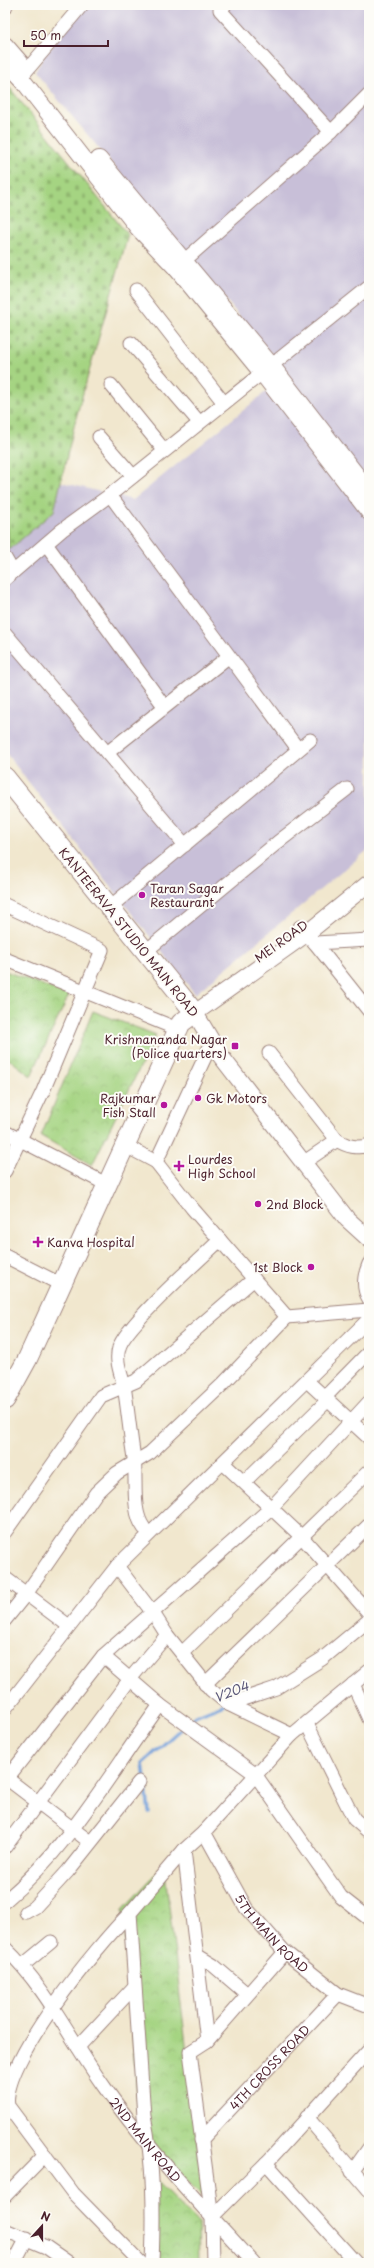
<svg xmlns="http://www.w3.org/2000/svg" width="374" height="2268" viewBox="0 0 374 2268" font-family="'Playpen Sans',sans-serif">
<defs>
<pattern id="cemetery-stones" width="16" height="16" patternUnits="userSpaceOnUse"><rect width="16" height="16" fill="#a5d482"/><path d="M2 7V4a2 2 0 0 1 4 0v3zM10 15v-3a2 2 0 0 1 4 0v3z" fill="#90b670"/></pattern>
<pattern id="park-crowns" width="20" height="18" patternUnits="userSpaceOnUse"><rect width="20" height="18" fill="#a5d482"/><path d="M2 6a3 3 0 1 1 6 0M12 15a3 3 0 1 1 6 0" fill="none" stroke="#90b670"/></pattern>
</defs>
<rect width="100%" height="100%" fill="#fdfcf7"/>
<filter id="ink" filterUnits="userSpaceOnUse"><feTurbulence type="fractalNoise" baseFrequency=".025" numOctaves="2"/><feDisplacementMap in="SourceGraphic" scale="8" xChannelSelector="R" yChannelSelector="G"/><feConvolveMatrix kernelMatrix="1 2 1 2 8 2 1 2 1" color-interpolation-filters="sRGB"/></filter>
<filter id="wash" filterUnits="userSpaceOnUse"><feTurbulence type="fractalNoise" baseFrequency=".012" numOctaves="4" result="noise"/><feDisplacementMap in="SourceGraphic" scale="16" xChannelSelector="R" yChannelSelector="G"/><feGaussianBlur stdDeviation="0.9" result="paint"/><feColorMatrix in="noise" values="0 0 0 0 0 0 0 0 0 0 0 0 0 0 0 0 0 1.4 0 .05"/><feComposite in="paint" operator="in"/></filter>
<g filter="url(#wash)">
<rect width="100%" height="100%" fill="#f1e7ce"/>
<path fill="#c8bfd8" d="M87 5H369V849L195 994 5 752V493L9 550 54 511 61 482 133 500 288 374 35 72 45 55Z"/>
<path fill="url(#cemetery-stones)" stroke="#787a56" d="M5 82 128 235 77 414 54 511 9 550 5 493Z"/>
<path fill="url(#park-crowns)" stroke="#787a56" d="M5 971 69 995 31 1076 5 1056Z
M93 1011 156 1035 92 1165 41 1136Z
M164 1865 205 2198 140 2137 123 1909Z
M147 2171 198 2223 199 2263H155Z"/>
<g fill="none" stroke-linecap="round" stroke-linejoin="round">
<path stroke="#709ed9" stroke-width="3.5" d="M149 1812 143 1763 195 1716 224 1704"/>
</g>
</g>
<g filter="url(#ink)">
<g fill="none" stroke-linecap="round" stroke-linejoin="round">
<g stroke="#9e837c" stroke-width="15">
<g id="minor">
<path d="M225 5 220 10 331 132"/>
<path d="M5 8 6 5"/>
<path d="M21 77 82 5"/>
<path d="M177 267 331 132 369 94"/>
<path d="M136 290 224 403"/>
<path d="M131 343 199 422"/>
<path d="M111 385 164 450"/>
<path d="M99 437 133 476"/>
<path d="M110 495 298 749"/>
<path d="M46 544 164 706"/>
<path d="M5 558 13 572"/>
<path d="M5 579 62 530 110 495 369 287"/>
<path d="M5 633 185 845"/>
<path d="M107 753 228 657"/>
<path d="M5 905 102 950 43 1091 5 1171"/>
<path d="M110 907 310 740"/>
<path d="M300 927 315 943 369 940"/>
<path d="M315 943 369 1011"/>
<path d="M146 951 278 842 347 789"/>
<path d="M5 959 170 1026"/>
<path d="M212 1042 156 1162 192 1208 287 1317 369 1310"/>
<path d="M269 1053 337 1140C346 1146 358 1149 369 1145"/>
<path d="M5 1132 108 1185"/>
<path d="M126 1146 156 1162"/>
<path d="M303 1163 337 1140"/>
<path d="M5 1256 62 1285"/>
<path d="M369 1264C364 1276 362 1287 369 1299"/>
<path d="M307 1381 369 1438"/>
<path d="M325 1397 369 1352"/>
<path d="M223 1463 302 1537 369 1613"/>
<path d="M244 1482 328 1400"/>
<path d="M144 1528C131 1511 137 1480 134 1458 130 1434 128 1410 124 1386 121 1373 115 1361 119 1348 124 1327 200 1259 220 1240"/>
<path d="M5 1532 101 1396 136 1381 254 1279"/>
<path d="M117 1566 153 1613 167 1635 211 1690 228 1704 292 1735"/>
<path d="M5 1578 69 1626"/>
<path d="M5 1620 26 1594 96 1493 117 1473 150 1453 223 1384 287 1317"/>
<path d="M182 1653 369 1471"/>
<path d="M103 1656 160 1705 255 1774 341 1897 369 1919"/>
<path d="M205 1684 369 1525"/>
<path d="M353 1684 369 1719"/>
<path d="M228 1704 276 1688 322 1659 369 1620"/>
<path d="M5 1709 117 1566 369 1319"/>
<path d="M307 1724 354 1819 369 1832"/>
<path d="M5 1777 90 1842"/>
<path d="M5 1781 103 1656 272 1507 369 1402"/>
<path id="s1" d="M204 1832 246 1908 285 1952 338 1994 369 2006"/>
<path d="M5 1847 130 1679 167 1635"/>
<path d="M184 1850 207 2041 190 2052 212 2217 213 2263"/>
<path d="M5 1901C69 1847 111 1772 160 1705"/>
<path d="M26 1912 35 1907 68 1871 139 1782"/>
<path d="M130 1913C99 1944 0 2063 8 2106L73 2193 141 2263"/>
<path id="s2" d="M5 1948C47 1988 71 2041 105 2088 149 2150 202 2207 254 2263"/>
<path d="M198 1956 213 1965 247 1994"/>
<path d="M23 1965 51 1942"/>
<path d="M207 2041 285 1952"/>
<path d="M78 2047 134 1987"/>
<path d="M307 2117 369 2190"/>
<path id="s3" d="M201 2140 338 1994"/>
<path d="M266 2163 356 2263"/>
<path d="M352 2172 369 2148"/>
<path d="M5 2196 45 2155"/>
<path d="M212 2217 270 2159 369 2050"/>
<path d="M5 2230 46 2247 69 2263"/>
<path d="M14 2263 27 2238"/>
<path d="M152 2263C154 2213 154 2165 144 2116L130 1913 184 1850 204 1832 292 1735 369 1671"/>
</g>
</g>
<g stroke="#9e837c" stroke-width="18">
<path id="tertiary" d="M5 45 25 68
M5 61 24 82 138 228 176 268 262 373 369 512
M99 159 272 366 369 491
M369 883 306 934 195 1013 220 1055 347 1219 369 1239"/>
</g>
<g stroke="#9e837c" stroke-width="21">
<path id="secondary" d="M5 777 195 1013 181 1023 27 1360 5 1400"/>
</g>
<use href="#minor" stroke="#fff" stroke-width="13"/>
<use href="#tertiary" stroke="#fff" stroke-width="16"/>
<use href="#secondary" stroke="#fff" stroke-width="19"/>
</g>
</g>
<g fill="#b5179e" stroke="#fdfcf7" stroke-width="1.5">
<circle cx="142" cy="895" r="4"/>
<rect x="231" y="1042" width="8" height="8" rx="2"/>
<circle cx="198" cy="1098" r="4"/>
<circle cx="164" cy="1105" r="4"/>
<path d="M177 1160h4v4h4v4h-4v4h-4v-4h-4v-4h4z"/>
<circle cx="258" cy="1204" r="4"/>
<path d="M36 1236h4v4h4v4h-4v4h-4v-4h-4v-4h4z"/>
<circle cx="311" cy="1267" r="4"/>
</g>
<g text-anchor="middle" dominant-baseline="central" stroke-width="4" stroke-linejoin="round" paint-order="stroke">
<g font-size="12" fill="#4a1f2b" stroke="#fdfcf7" text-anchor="start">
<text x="150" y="888">Taran Sagar<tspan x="150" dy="14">Restaurant</tspan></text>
<text x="227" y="1039" text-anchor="end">Krishnananda Nagar<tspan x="227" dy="14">(Police quarters)</tspan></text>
<text x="156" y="1098" text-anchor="end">Rajkumar<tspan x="156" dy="14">Fish Stall</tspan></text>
<text x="206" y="1098">Gk Motors</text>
<text x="188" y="1159">Lourdes<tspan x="188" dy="14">High School</tspan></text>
<text x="266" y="1204">2nd Block</text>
<text x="47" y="1242">Kanva Hospital</text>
<text x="303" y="1267" text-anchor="end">1st Block</text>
</g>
<g font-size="12" fill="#4a1f2b" stroke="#fdfcf7">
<text transform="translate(129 932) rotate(51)">KANTEERAVA STUDIO MAIN ROAD</text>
<text transform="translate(281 941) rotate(-36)">MEI ROAD</text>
<text stroke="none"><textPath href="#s1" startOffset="123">5TH MAIN ROAD</textPath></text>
<text stroke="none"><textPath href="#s3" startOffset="100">4TH CROSS ROAD</textPath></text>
<text stroke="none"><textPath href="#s2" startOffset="238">2ND MAIN ROAD</textPath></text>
</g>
<g font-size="13" font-style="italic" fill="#5b5879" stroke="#fdfcf7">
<text transform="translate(231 1691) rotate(-22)">V204</text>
</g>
</g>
<rect width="374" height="2268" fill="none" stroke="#fdfcf7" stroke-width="20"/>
<g transform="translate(42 2226) rotate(21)" stroke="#fdfcf7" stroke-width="3" paint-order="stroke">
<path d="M0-3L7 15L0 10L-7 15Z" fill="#4a1f2b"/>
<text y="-6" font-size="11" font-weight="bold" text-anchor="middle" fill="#4a1f2b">N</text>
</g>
<path d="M24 40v6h84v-6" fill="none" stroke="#4a1f2b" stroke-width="2"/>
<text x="30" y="40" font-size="12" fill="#4a1f2b" stroke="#fdfcf7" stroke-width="3" paint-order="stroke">50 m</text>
</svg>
